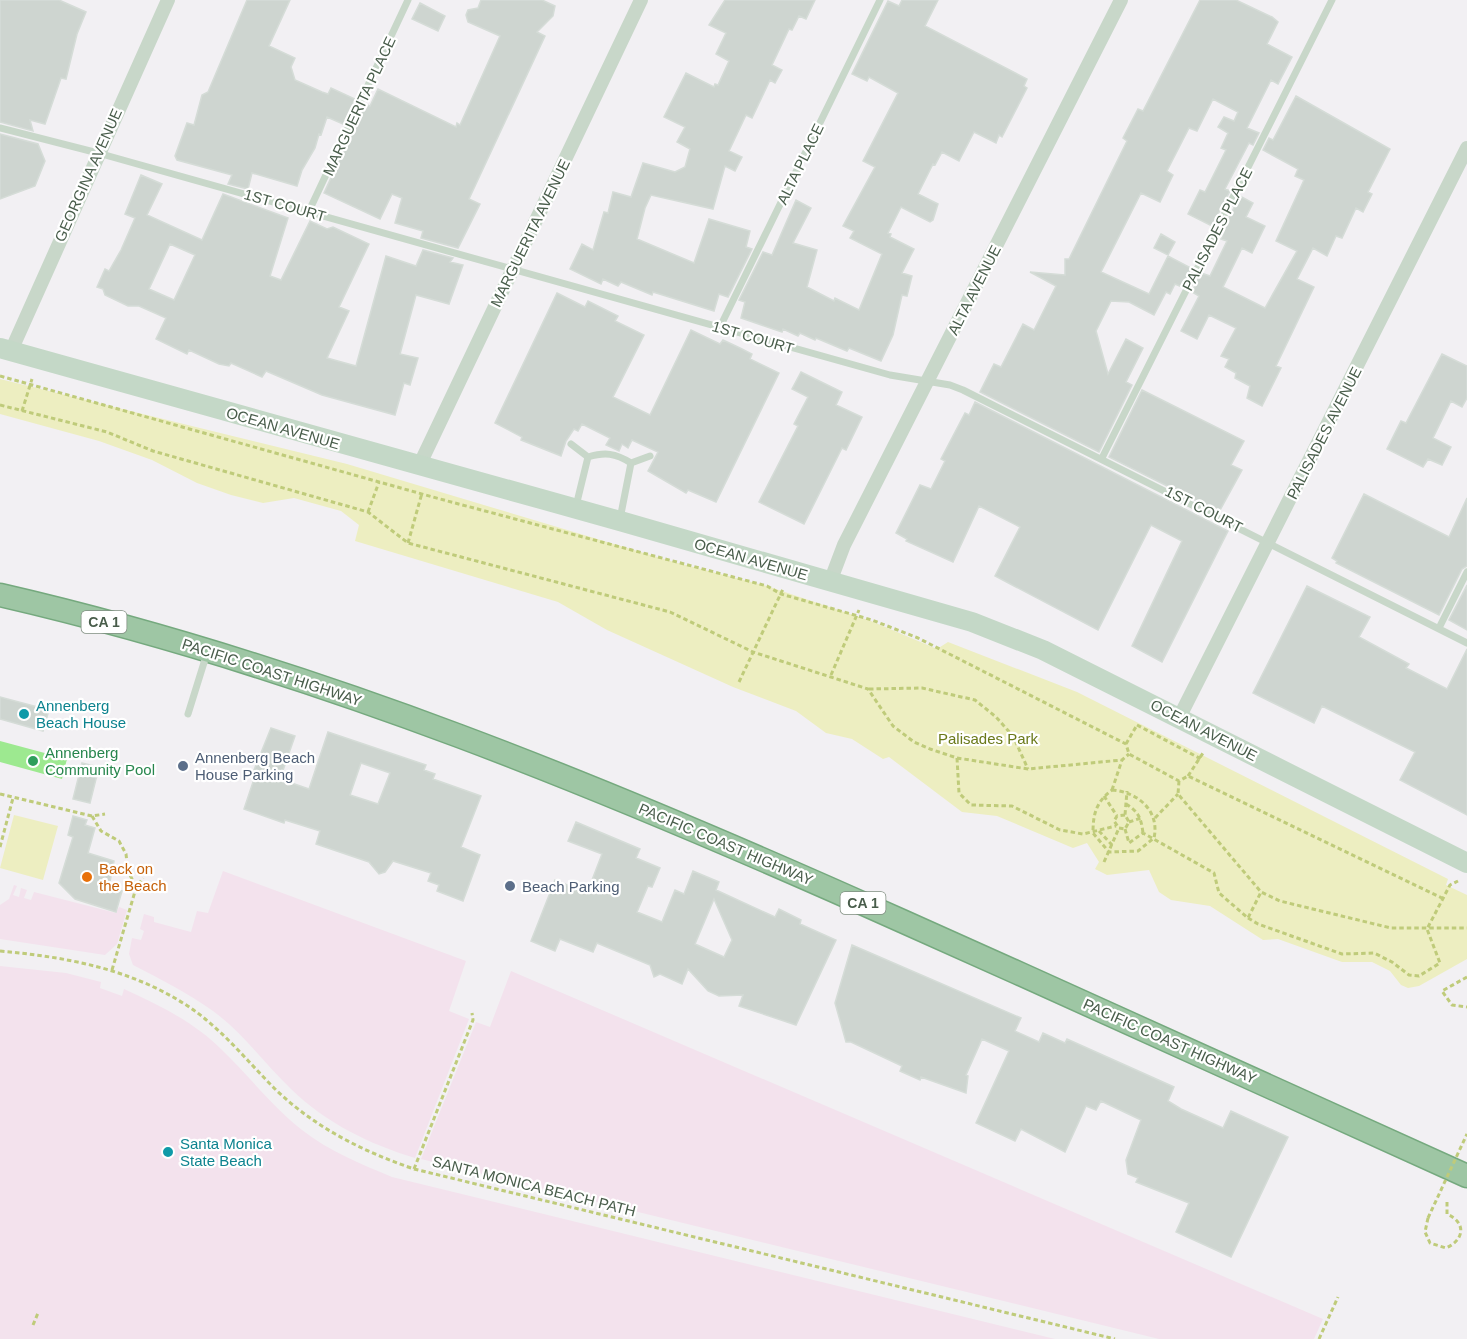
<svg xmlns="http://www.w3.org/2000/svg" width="1467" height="1339" viewBox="0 0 1467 1339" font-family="Arial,sans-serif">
<rect width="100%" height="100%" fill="#f2f0f3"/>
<path fill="#edeec1" d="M0 379 347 464 674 562 767 586 871 621 937 649 948 642 1077 692 1448 879 1446 885 1467 895V959L1419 986 1408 988 1401 985 1390 971 1372 962H1342L1278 939 1263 940 1210 906 1171 900 1159 892 1149 870 1107 875 1095 869 1099 862 1087 843 1073 848 997 816 962 812 889 757 883 759 852 739 826 733 796 711 733 687 607 630 558 602 355 541 359 525 341 511 294 498 263 503 231 495 197 483 152 460 99 441 0 414Z
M14 815 58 826 43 880 0 868Z"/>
<path fill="#f3e2ed" d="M223 871 466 961 449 1011 469 1019 415 1158C369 1144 326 1123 291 1089 264 1063 243 1033 213 1011 188 993 160 979 133 965L129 954 132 938 141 940 144 931 140 929 144 914 154 917V922L191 932 197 911 208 913Z
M14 885 17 886 13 895 19 897 21 888 27 890 24 898 31 900 34 892 116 913 119 907 127 910 117 944 105 955 0 939V905L9 899Z
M0 966 66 973 101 982 100 988 122 996 124 989C159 1005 194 1022 221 1049 249 1076 272 1106 302 1130 329 1151 361 1164 392 1177L1055 1339H0Z
M511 971 1323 1319 1314 1339H1159L421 1159 476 1022 490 1027Z"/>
<path fill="#9de990" d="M0 741 67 759 62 779 0 762Z"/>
<path fill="#ced5d0" stroke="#d5dcd7" stroke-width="1.5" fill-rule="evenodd" d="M0 0H59L86 12 77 34 66 79 61 78 45 124 30 120 33 131 0 122Z
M247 0H290L269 46 295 58 291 67 295 80 322 92 328 94 331 88 355 99 343 124 327 117 321 135 319 134 315 148 302 170 297 186 252 173 248 189 228 184 232 175 177 160 175 156 187 123 194 125 202 95 208 92Z
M481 0H542L555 6 553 16 537 32 545 36 469 199 480 204 458 248 421 238 423 231 395 223 402 198 392 194 380 219 324 193 365 104 370 106 378 89 456 127 457 123 460 125 500 36 468 22 466 15 468 10 478 8Z
M725 0H815L806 19 799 16 792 30 789 29 772 65 782 70 775 83 770 80 752 118 746 115 729 151 742 157 735 171 725 166 713 209 651 195 645 208 637 239 694 263 709 219 750 231 746 247 752 249 728 297 719 294 714 311 653 292 652 295 621 282 618 286 603 279 601 284 570 269 582 244 593 250 604 212 608 213 613 192 631 197 643 163 675 172 685 167 690 149 677 142 685 127 664 117 686 73 714 87 715 84 718 85 729 61 716 54 726 33 709 25Z
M902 0H938L925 26 1027 79 1024 86 1027 88 1002 137 999 135 996 143 974 132 959 161 942 152 935 165 933 164 918 194 938 204 933 220 930 222 901 207 888 233 891 234 890 237 914 249 902 273 912 276 907 296 902 295 893 335 881 361 849 348 847 351 816 338 815 340 800 333 798 336 783 329 782 332 741 318 745 302 739 300 763 252 772 255 796 200 811 208 793 243 817 250 807 287 834 301 835 298 859 310 882 254 850 238 854 231 843 226 875 167 863 161 898 93 869 77 867 81 852 74 888 1 899 6Z
M1200 0H1236L1272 17 1278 22 1267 44 1292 57 1278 84 1271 80 1247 128 1259 133 1253 145 1249 143 1225 189 1230 191 1212 226 1188 214 1200 190 1205 192 1226 150 1221 148 1228 133 1218 127 1224 117 1234 121 1238 112 1213 99 1197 131 1189 128 1168 169 1167 171 1173 175 1160 202 1141 193 1101 272 1149 294 1168 256 1191 268 1182 287 1175 284 1170 294 1166 292 1154 315 1129 302 1111 301 1096 331 1108 374 1126 339 1143 348 1126 382 1132 385 1099 452 980 392 994 364 1001 367 1023 324 1034 330 1056 286 1030 272 1065 275V259H1069L1127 141 1123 138 1138 109 1143 111Z
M420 3 445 16 438 31 412 19Z
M1296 96 1390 149 1368 192 1372 194 1363 212 1356 208 1342 238 1336 236 1327 256 1313 248 1297 279 1314 287 1276 366 1281 368 1262 406 1247 398 1250 386 1235 378 1236 373 1225 367 1229 359 1221 356 1236 328 1209 315 1197 339 1181 331 1199 296 1192 292 1201 273 1210 276 1227 241 1221 239 1224 232 1222 231 1240 196 1253 203 1246 217 1265 226 1252 253 1242 248 1223 287 1265 308 1297 251 1276 241 1304 180 1295 176 1298 169 1263 150 1269 138 1273 140Z
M0 134 38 144 45 161 35 186 0 199Z
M141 175 162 184 147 215 202 240 223 194 288 218 270 276 281 280 310 221 327 229 333 227 369 244 339 307 349 311 327 358 356 366 386 256 416 266 423 250 453 258 450 262 463 265 449 304 416 295 400 354 418 358 410 385 404 383 395 415 322 395 266 371 262 377 231 363 229 366 219 364 189 350 187 354 156 339 166 318 139 306H128L105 295 103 289 97 287 105 269 109 271 121 250 135 218 125 214ZM170 244 195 255 174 300 149 289Z
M1161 234 1175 242 1168 255 1154 248Z
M557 293 585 307 588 301 618 316 615 321 644 335 613 397 650 415 691 330 720 344 723 340 740 348 752 354 750 359 779 373 716 502 688 490 686 493 648 471 658 452 632 440 628 448 622 444 619 451 606 445 610 438 582 424 578 431 574 429 566 441 561 456 521 440 522 437 495 423Z
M1442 354 1467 366V398L1462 407 1451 401 1433 438 1451 447 1442 465 1428 459 1423 467 1387 449 1401 421 1406 423Z
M801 372 842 392 836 405 862 417 846 450 842 448 804 524 759 502 798 426 794 424 808 397 792 389Z
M1142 390 1244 441 1231 465 1242 470 1219 512 1109 457Z
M975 402 1228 531 1162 662 1132 646 1182 541 1151 525 1098 630 995 576 1020 527 979 506 953 562 906 541 907 539 896 533 920 485 931 489 945 461 941 459 965 413 969 415Z
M1364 494 1449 537 1467 498V566L1462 569 1439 615 1336 563 1337 561 1332 558Z
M1467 585V630L1449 620Z
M1307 586 1370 617 1359 637 1409 664 1406 668 1447 689 1467 649V815L1400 780 1415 752 1322 706 1314 723 1253 693Z
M0 697 49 710 43 731 0 719Z
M271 728 295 736 280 779 309 789 328 732 426 765 424 770 435 774 433 779 481 796 461 847 480 855 463 901 437 891 439 885 428 881 431 873 393 861 385 872 379 874 369 862 316 844 320 831 285 820 284 823 244 809 255 776 252 775ZM361 763 390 773 378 804 350 795Z
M82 763 99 767 90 803 73 799Z
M73 816 87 820 85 825 95 828 88 853 114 861 109 887 122 891 116 912 75 899 59 883 73 837 68 835Z
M576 822 640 849 636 858 660 868 652 887 648 886 637 912 662 922 675 890 684 894 693 871 719 882 716 890 775 917 779 909 801 920 800 924 836 940 796 1025 739 1006 743 995 719 996 708 991 688 969 682 984 660 974 654 977 650 965 597 943 593 952 560 939 555 951 531 941 555 880 587 893 602 854 568 841ZM714 899 732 940 724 957 695 944Z
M852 945 1021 1018 1015 1031 1039 1042 1043 1033 1065 1043 1067 1039 1174 1087 1168 1101 1181 1109 1223 1128 1231 1111 1288 1137 1231 1257 1176 1232 1189 1203 1136 1182 1138 1178 1128 1174 1126 1160 1141 1120 1101 1101 1096 1110 1086 1106 1065 1152 1021 1129 1015 1141 976 1123 1009 1051 982 1039 966 1075 968 1076 966 1093 921 1077 920 1080 900 1071 902 1066 851 1042H846L835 1003Z"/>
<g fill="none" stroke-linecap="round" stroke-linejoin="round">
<g stroke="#75a97e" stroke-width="25">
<path id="trunk" d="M0 595C313 667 610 790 902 921 1091 1005 1279 1092 1467 1176"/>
</g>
<path stroke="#bfcb7a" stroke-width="3" stroke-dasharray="4.5 3" stroke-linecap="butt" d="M0 376 440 499 767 586 781 594 872 620 918 638 1120 741 1126 744 1129 754 1179 781 1188 776 1442 898
M0 405 107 432 153 451 368 512 408 543 670 612 753 652 868 689 893 726 914 742 930 749 957 758 1028 769 1122 760 1129 754
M22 411 32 379
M368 512 379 482
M408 543 422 493
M831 675 859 610
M739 682 783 589
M869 689 922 688 975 700 996 717 1013 736 1028 769
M1137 725 1201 759
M1126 744 1137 725
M957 758 959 793 971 805 1012 806 1060 830 1083 834 1116 826
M1188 776 1203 753
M1179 781 1178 794 1261 892 1280 901 1391 928H1467
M1112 790C1138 792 1160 811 1154 838L1138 851 1109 852 1093 833C1093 814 1096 802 1112 790Z
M1112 790 1122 760
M0 794 92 816 105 814
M1104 796 1117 816
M1126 804C1139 812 1141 818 1143 833
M1125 815 1117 816 1114 821 1119 828 1125 829 1129 822 1125 815 1127 791
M92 816 101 831 119 841 126 854 128 871 136 887
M1155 818 1178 794
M1129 822 1141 818
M1125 829 1129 843 1143 833 1214 873 1219 893 1248 918 1261 892
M1099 831 1112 845
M0 847 13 798
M1104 862 1119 828
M1248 918 1258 924 1342 954 1374 953 1392 962 1409 975 1419 976 1440 963 1427 929 1450 885 1458 881
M0 951C65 957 127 968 183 1003 220 1026 246 1060 276 1090 316 1128 362 1151 414 1169L1115 1339
M112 970 136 888 143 878
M1467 977 1442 991 1452 1005 1467 1007
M414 1169 473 1020 472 1013
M1428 1218 1425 1232 1430 1243 1446 1248C1464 1240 1467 1223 1447 1214V1202
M33 1325 38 1313
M1319 1339 1338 1297"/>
<path stroke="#c8d7c9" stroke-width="7" d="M0 128 98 153 890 375 950 385 963 390 1467 643
M309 211 408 0
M720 327 880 0
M571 444 588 457
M1102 458 1332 0
M631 463 650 456
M576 506 588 457C605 452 615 453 631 463L620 519
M1439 628 1467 572
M188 714 207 653"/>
<path stroke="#c8d7c9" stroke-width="14" d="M11 351 168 0
M419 466 641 0
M830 582 844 545 1121 0
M1179 718 1467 148"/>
<path stroke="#c4d8c7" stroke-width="20" d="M0 348 620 521 972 622 1043 650 1467 863"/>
<use href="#trunk" stroke="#9ec6a4" stroke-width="22"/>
<path stroke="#bfcb7a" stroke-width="3" stroke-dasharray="4.5 3" stroke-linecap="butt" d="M1428 1218 1467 1134"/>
</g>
<g fill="#0f9aa8" stroke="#fff" stroke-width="2">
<circle cx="24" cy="714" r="6"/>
<circle cx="168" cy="1152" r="6"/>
</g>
<circle fill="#2e9e5b" stroke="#fff" stroke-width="2" cx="33" cy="761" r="6"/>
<g fill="#5c6f8a" stroke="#fff" stroke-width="2">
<circle cx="183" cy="766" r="6"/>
<circle cx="510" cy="886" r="6"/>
</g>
<circle fill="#e8710a" stroke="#fff" stroke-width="2" cx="87" cy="877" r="6"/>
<g text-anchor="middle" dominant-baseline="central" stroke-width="4.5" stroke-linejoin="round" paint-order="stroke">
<g fill="#fff" stroke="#808e81" stroke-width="1.5">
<rect x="81.5" y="611" width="45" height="22" rx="4.5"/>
<rect x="840.5" y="892" width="45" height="22" rx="4.5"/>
</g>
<g font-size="14" font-weight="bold" fill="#495d4b">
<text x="104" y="622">CA 1</text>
<text x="863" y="903">CA 1</text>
</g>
<g font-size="15" fill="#495d4b" stroke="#fff">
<text transform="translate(359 106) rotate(-65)">MARGUERITA PLACE</text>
<text transform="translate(800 164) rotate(-64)">ALTA PLACE</text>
<text transform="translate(88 175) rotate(-66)">GEORGINA AVENUE</text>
<text transform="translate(285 205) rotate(16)">1ST COURT</text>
<text transform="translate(1217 229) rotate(-63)">PALISADES PLACE</text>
<text transform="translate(530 233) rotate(-64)">MARGUERITA AVENUE</text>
<text transform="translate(974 290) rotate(-63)">ALTA AVENUE</text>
<text transform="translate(753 337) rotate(16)">1ST COURT</text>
<text transform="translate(283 428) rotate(16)">OCEAN AVENUE</text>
<text transform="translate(1324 433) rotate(-63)">PALISADES AVENUE</text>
<text transform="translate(1204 509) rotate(27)">1ST COURT</text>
<text transform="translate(751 559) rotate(16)">OCEAN AVENUE</text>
<text transform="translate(272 672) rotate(18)">PACIFIC COAST HIGHWAY</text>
<text transform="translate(1204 730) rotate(27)">OCEAN AVENUE</text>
<text transform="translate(726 844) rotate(23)">PACIFIC COAST HIGHWAY</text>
<text transform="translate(1170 1041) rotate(24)">PACIFIC COAST HIGHWAY</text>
<text transform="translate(534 1186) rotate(14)">SANTA MONICA BEACH PATH</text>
</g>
<g font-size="15" fill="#0d838f" stroke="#fff" text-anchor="start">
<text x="36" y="705">Annenberg<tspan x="36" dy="17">Beach House</tspan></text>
<text x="180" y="1143">Santa Monica<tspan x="180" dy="17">State Beach</tspan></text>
</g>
<g font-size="15" fill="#6a791a" stroke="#fff">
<text x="988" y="738">Palisades Park</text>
</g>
<g font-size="15" fill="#27864d" stroke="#fff" text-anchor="start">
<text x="45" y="752">Annenberg<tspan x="45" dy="17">Community Pool</tspan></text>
</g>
<g font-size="15" fill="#4e5e75" stroke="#fff" text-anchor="start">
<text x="195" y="757">Annenberg Beach<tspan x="195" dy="17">House Parking</tspan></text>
<text x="522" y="886">Beach Parking</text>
</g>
<g font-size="15" fill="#c56008" stroke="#fff" text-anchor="start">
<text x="99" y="868">Back on<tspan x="99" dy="17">the Beach</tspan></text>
</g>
</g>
</svg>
